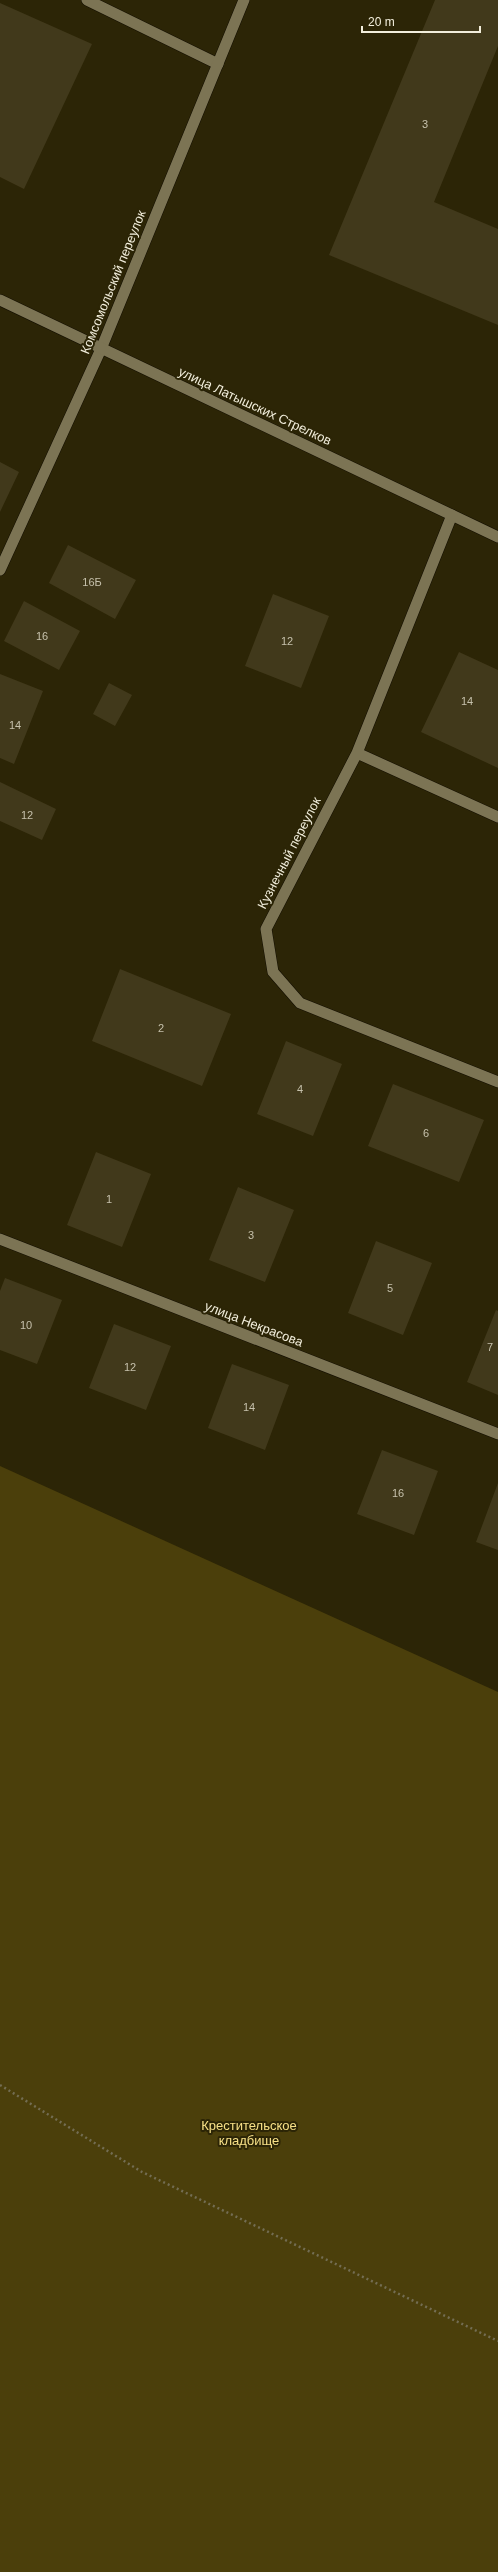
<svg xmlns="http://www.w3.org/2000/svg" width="498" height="2572" viewBox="0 0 498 2572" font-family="Helvetica,sans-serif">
<rect width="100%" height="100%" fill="#2c2506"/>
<path fill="#4b3f0b" d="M0 1466 498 1692V2572H0Z"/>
<path fill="#41391b" d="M435 0H498V46L434 202 498 229V325L329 255Z
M0 3 92 44 24 189 0 177Z
M0 462 19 472 0 512Z
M68 545 136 580 115 619 49 583Z
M273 594 329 616 301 688 245 666Z
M24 601 80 631 59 670 4 641Z
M459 652 498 670V768L421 732Z
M0 674 43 691 14 764 0 758Z
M109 683 132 695 115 726 93 714Z
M0 782 56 809 42 840 0 821Z
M120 969 231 1014 202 1086 92 1041Z
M286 1041 342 1064 313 1136 257 1114Z
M393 1084 484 1120 459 1182 368 1146Z
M96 1152 151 1174 122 1247 67 1225Z
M238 1187 294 1210 265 1282 209 1260Z
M376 1241 432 1263 403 1335 348 1313Z
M5 1278 62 1300 37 1364 0 1350V1291Z
M496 1310 498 1311V1395L467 1382Z
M114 1324 171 1346 146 1410 89 1388Z
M232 1364 289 1385 265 1450 208 1428Z
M382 1450 438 1471 414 1535 357 1514Z
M498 1483V1550L476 1542Z"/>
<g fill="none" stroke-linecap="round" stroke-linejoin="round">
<g stroke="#130e00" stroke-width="12">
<path id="service" d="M87 0 218 64
M452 515 357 753 266 929 273 972 300 1003 498 1082
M357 753 498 817"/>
</g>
<g stroke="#130e00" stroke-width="12">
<path id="minor" d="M0 570 101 349 244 0
M0 1239 498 1434"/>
</g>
<g stroke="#130e00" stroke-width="12">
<path id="tertiary" d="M0 300 498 537"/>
</g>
<path stroke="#736d53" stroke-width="2.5" stroke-dasharray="2 3" stroke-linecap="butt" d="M0 2085 142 2172 498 2341"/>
<use href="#service" stroke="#7c7454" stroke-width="11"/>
<use href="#minor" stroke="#7c7454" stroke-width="11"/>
<use href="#tertiary" stroke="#7c7454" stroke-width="11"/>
</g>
<g text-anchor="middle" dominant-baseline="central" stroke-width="4" stroke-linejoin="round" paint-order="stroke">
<g font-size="11" fill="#c6c1ac">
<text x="425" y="124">3</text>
<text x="92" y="582">16Б</text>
<text x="42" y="636">16</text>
<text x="287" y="641">12</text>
<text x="467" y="701">14</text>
<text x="15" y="725">14</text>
<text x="27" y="815">12</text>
<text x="161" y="1028">2</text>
<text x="300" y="1089">4</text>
<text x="426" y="1133">6</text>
<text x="109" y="1199">1</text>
<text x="251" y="1235">3</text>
<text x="390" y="1288">5</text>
<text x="26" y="1325">10</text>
<text x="490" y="1347">7</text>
<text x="130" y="1367">12</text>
<text x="249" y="1407">14</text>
<text x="398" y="1493">16</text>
</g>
<g font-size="13" fill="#f2eedc" stroke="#2c2506">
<text transform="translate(113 282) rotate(-68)">Комсомольский переулок</text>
<text transform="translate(255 406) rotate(25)">улица Латышских Стрелков</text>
<text transform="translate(289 853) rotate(-63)">Кузнечный переулок</text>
<text transform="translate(254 1324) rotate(21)">улица Некрасова</text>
</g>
<g font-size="13" fill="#f7e087" stroke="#2c2506">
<text x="249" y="2125">Крестительское<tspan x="249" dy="15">кладбище</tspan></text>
</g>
</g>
<path d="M362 26v6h118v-6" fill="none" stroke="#f2eedc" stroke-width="2"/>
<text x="368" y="26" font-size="12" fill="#f2eedc" stroke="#2c2506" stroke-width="3" paint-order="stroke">20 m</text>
</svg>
